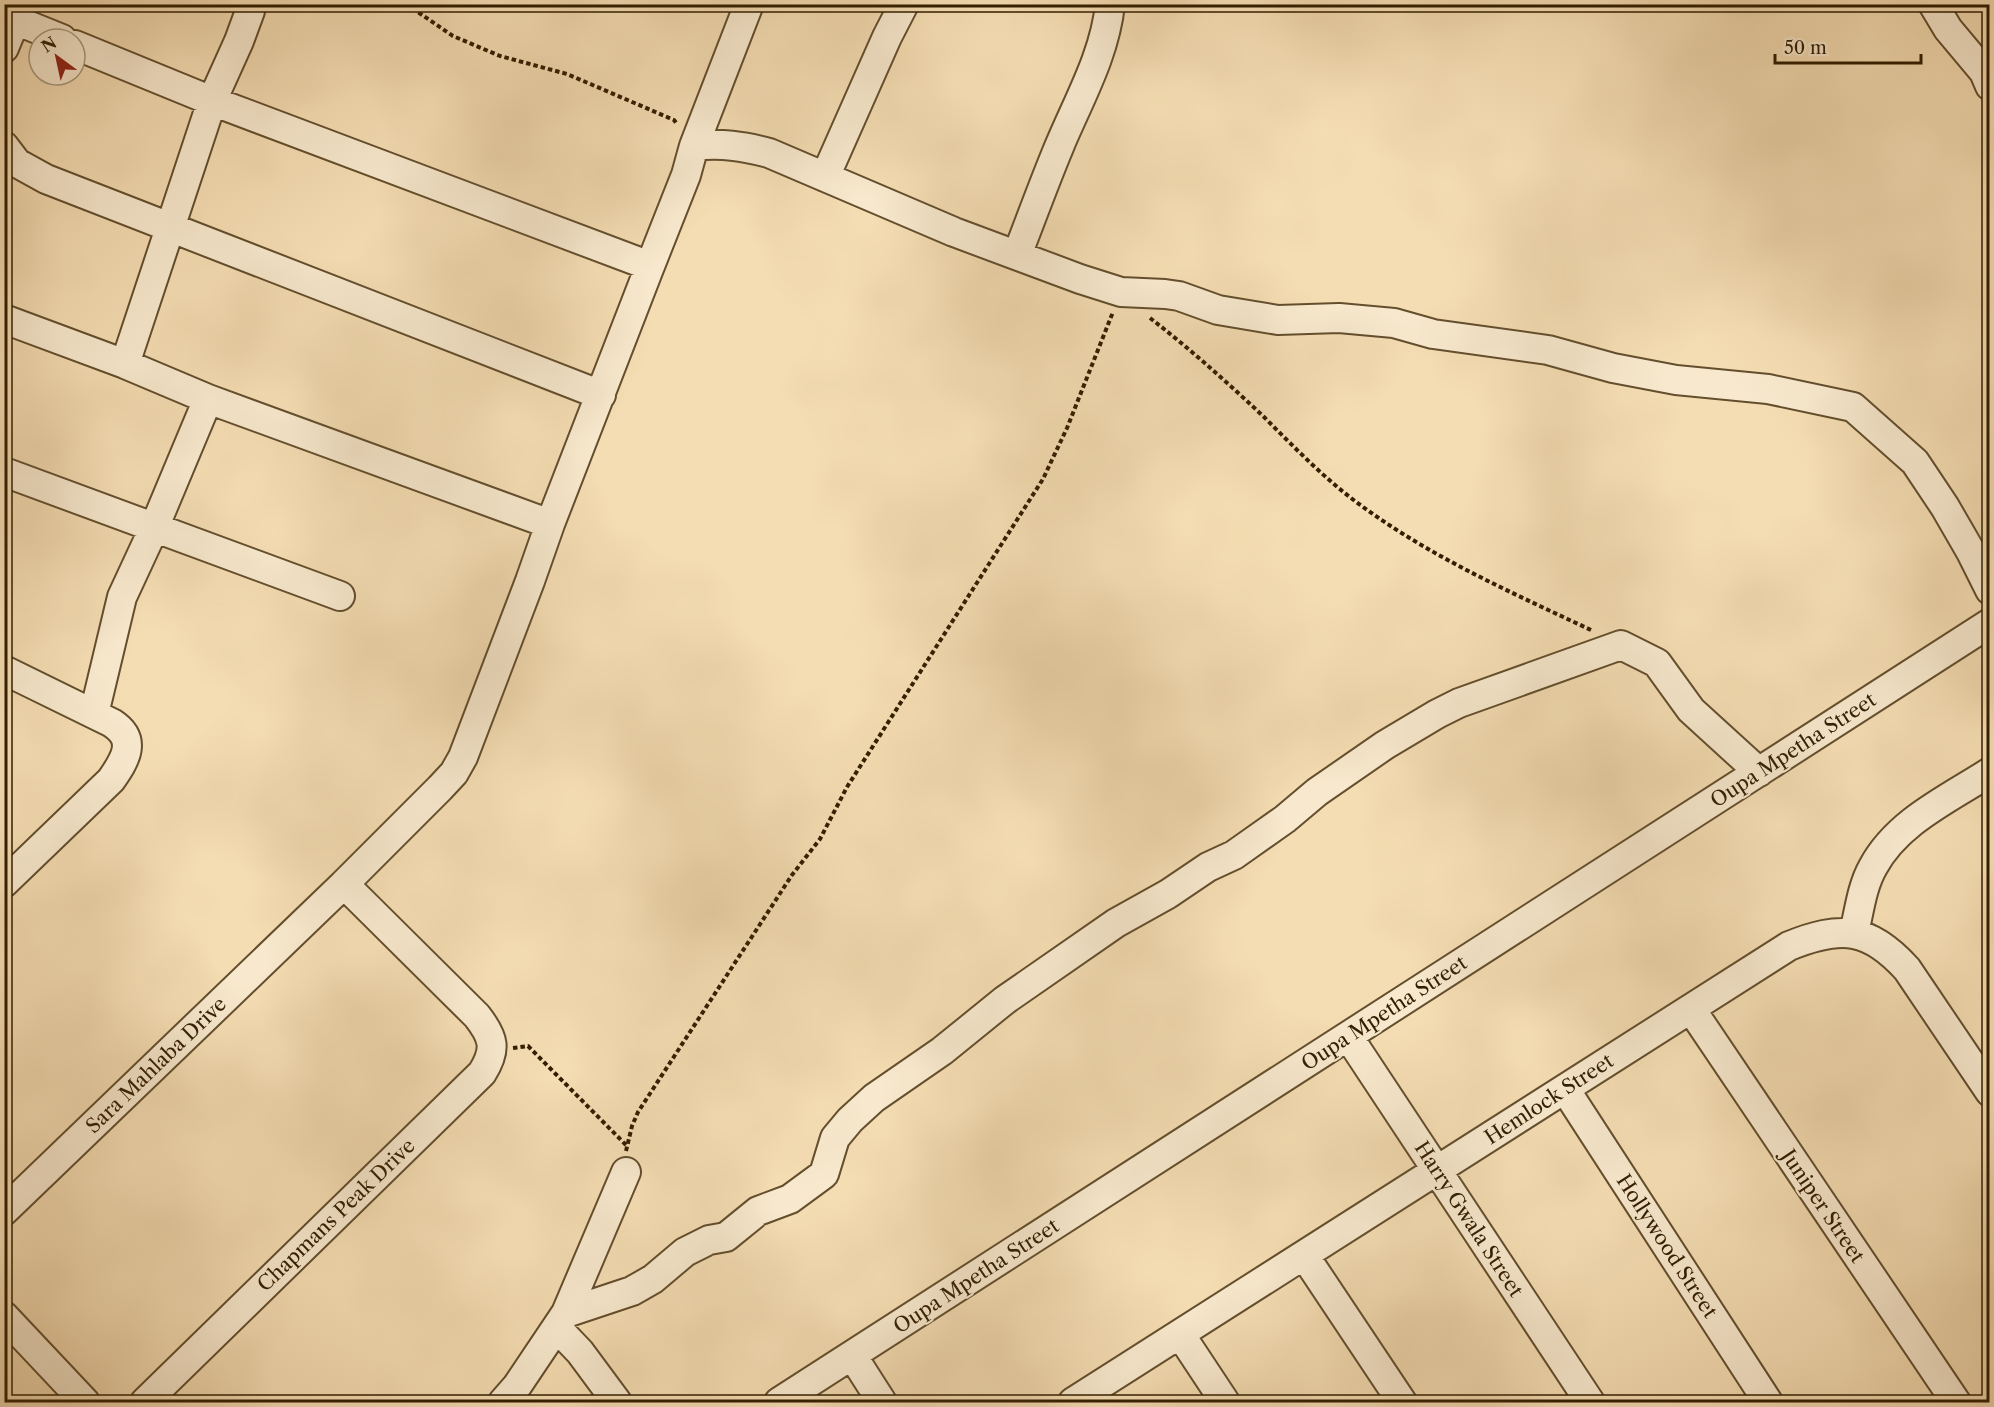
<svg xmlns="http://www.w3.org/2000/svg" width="1994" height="1407" viewBox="0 0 1994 1407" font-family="'Libre Caslon Text',serif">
<rect width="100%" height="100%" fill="#f5ddb3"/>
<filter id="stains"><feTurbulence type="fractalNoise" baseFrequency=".00333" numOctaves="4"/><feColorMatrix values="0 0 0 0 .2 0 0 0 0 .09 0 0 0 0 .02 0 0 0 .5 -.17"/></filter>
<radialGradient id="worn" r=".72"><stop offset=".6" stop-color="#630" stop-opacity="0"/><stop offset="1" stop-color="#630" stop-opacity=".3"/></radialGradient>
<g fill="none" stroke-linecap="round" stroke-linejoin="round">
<g stroke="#634e2d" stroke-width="32">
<path id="minor" d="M1933 4 1948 29 1984 72 1990 86
M15 20 62 39
M75 45 212 101 650 266 550 524 530 581 463 757 454 773 440 788 344 884
M4 48 22 4
M4 146 17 163 46 179 601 395
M694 146 749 4
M825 177 887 37 904 4
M1017 255C1031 219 1044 183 1059 147 1078 101 1105 55 1110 4
M650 266 686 175 694 146C721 143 743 146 769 153L954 232 1080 279 1121 292 1165 294 1179 296 1218 310 1278 320 1339 318 1394 323 1433 334 1548 350 1613 368 1676 380 1768 389 1853 407 1915 462 1945 507 1971 552 1990 590
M4 319 125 364 208 399 550 524
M125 364 212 101 239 41 250 11V4
M4 472 340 596
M4 670 112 723C138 740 125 760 111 780L4 883
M94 714 122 597 154 528 208 399
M1854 933C1859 912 1862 886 1873 867 1897 822 1948 799 1990 772
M1691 1009 1956 1402
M1348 1036 1590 1402
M1565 1089 1768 1402
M4 1211 344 884 477 1016C494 1038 497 1049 482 1073L145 1402
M1304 1255 1402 1402
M566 1313 632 1291 653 1279 685 1252 709 1240 726 1237 758 1211 790 1199 824 1174 835 1138 850 1120 874 1098 942 1051 1005 1000 1116 923 1168 894 1208 867 1234 855 1285 819 1317 792 1385 745 1437 714 1459 703 1621 645 1657 663 1691 710 1759 772
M4 1316 85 1402
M557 1328 580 1352 617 1402
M1180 1334 1225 1402
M852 1355 882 1402
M503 1402 517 1386 566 1313 626 1172
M779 1402 1990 623
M1073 1402 1789 946C1841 925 1869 927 1907 969L1990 1092"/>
</g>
<path stroke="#321e00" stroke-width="4" stroke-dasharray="4.5 3" stroke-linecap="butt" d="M406 4 453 36 500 56 567 74 674 120 677 124
M1150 318C1189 348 1228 383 1264 417 1292 445 1320 474 1351 498 1424 554 1508 591 1591 630
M513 1048 528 1046 626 1145
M626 1151 632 1126 638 1112 792 875 820 839 847 787 1043 479 1067 428 1113 312"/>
<use href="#minor" stroke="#f8e9ce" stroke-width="28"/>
</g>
<g text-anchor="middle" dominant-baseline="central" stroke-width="4.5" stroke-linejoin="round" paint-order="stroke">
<g font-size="20" fill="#321e00" stroke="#f8e9ce">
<text transform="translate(1793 750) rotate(-33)">Oupa Mpetha Street</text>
<text transform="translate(1384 1013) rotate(-33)">Oupa Mpetha Street</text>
<text transform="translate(156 1065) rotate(-44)">Sara Mahlaba Drive</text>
<text transform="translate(1549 1099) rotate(-33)">Hemlock Street</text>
<text transform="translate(1823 1206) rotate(56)">Juniper Street</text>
<text transform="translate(336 1215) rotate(-44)">Chapmans Peak Drive</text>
<text transform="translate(1469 1219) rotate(57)">Harry Gwala Street</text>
<text transform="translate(1667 1246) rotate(57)">Hollywood Street</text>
<text transform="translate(976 1276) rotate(-33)">Oupa Mpetha Street</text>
</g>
</g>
<rect width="1994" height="1407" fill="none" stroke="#f5ddb3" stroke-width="24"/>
<rect x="6" y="6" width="1982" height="1395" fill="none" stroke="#321e00" stroke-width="3"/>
<rect x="12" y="12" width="1970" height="1383" fill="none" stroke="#321e00" stroke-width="1.5"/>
<g transform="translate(57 57) rotate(327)"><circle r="28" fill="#f8e9ce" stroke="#a9987c" stroke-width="1.5"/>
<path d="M0-4.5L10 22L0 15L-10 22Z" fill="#8f2418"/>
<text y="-9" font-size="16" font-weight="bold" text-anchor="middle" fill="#321e00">N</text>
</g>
<path d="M1775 54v9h146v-9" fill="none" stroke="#321e00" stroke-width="3"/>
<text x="1784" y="54" font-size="18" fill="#321e00" stroke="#f8e9ce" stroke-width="4.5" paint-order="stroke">50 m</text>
<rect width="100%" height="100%" filter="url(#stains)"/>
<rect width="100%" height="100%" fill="url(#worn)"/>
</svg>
